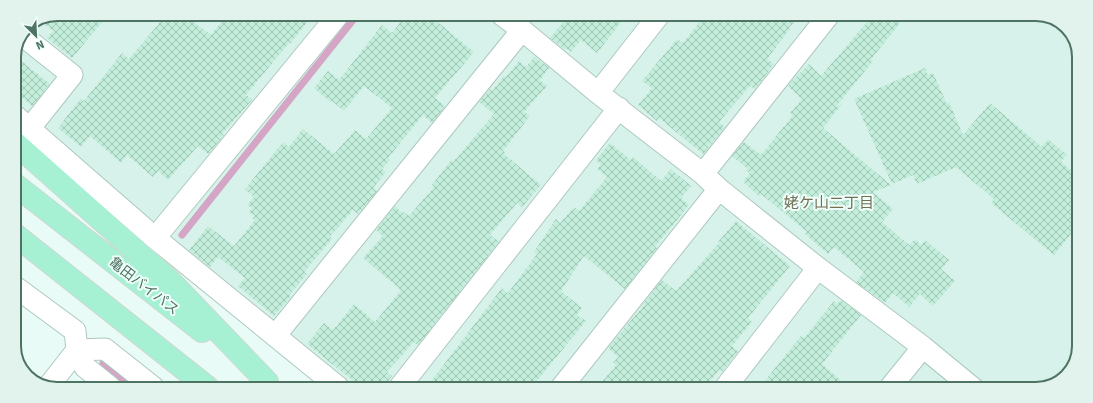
<svg xmlns="http://www.w3.org/2000/svg" width="1093" height="403" viewBox="0 0 1093 403" font-family="Signika,'Noto Sans JP',sans-serif">
<defs>
<pattern id="building-cross-hatch" width="8" height="8" patternUnits="userSpaceOnUse"><rect width="8" height="8" fill="#c2eedb"/><path d="M0 0l8 8M0 8l8-8" fill="none" stroke="#a0c5b5"/></pattern>
</defs>
<rect width="100%" height="100%" fill="#e8fbf7"/>
<path fill="#d7f2ea" d="M57 14 1050 16 1070 31 1079 54 1077 360 1062 380 1036 389 348 387 141 219 14 112V55L27 26Z"/>
<g fill="none" stroke-linecap="round" stroke-linejoin="round">
<path stroke="#d4a5c4" stroke-width="7" d="M182 235 357 15
M103 363 133 387"/>
</g>
<path fill="url(#building-cross-hatch)" d="M57 14H109L72 58 47 38 53 31 40 21Z
M167 14H183L211 35 227 14 313 15 290 44 289 43 246 95 252 100 222 134 224 135 208 154 198 146 168 180 158 171 153 177 127 155 121 163 90 136 81 147 58 128 81 98 84 101 122 53 129 59Z
M406 15H429L474 52 435 98 445 106 432 123 423 115 388 158 390 160 382 169 386 172 373 188 377 191 358 214 353 210 330 237 332 239 304 272 307 274 289 295 291 296 274 316 238 286 245 278 218 257 210 267 189 250 208 226 234 246 255 220 252 218 254 216 249 212 252 208 247 205 254 197 245 189 283 142 289 147 303 129 334 154 355 130 366 139 392 108 364 86 344 111 331 100 330 102 314 88 328 71 339 80 382 25 392 33Z
M569 15H627L597 53 581 40 571 52 566 48 565 50 550 38Z
M705 15 799 16 789 28 790 29 767 59 774 64 755 89 750 86 719 122 725 127 703 154 659 118 657 121 638 105 652 88 642 81 677 39 683 43Z
M872 16H906L871 59 873 61 835 108 842 104 823 128 891 185 873 192 893 209 882 222 909 245 915 239 921 245 925 240 949 260 941 269 955 281 933 306 920 294 909 307 893 293 885 303 856 282 864 272 834 247 828 254 805 234 807 232 761 194 759 196 743 182 750 173 746 170 748 169 732 156 744 142 760 154V153L762 154 793 115 790 113 802 99 788 86 790 83 809 64 821 76Z
M14 55 50 84 32 106 14 91Z
M535 57 549 68 540 80 547 86 524 112 530 116 503 151 505 153 504 154 541 185 522 207 517 203 490 235 499 242 418 345 414 342 387 372 392 376 382 388 361 387 307 344 324 323 333 330 354 304 375 322 401 290 363 258 383 236 376 230 395 206 402 213 403 212 409 216 434 187 432 185 451 160 453 162 494 114 479 102 490 89 492 91 504 76 506 77 519 61 526 67Z
M925 68 928 75 933 73 947 104 949 102 963 135 990 103 1042 147 1048 139 1067 155 1061 162 1078 176V226L1054 255 991 203 994 199 956 167 917 184 913 175 892 184 854 99Z
M610 143 631 160 633 157 661 181 671 169 691 186 681 198 689 205 655 247 657 248 625 289 584 256 561 291 582 308 577 315 586 321 531 388H426L502 288 508 293 537 254 534 252 556 219 560 223 574 207 579 211 607 177 597 169 601 165 596 160Z
M736 221 790 266 748 318 752 322 732 346 738 351 722 372 719 370 705 388H597L616 365 613 363 618 357 608 348 644 305 643 304 662 280 676 291 719 243 718 242Z
M841 300 861 315 822 364 851 389 759 388 801 336 804 338 834 301 837 304Z"/>
<g fill="none" stroke-linecap="round" stroke-linejoin="round">
<g stroke="#acc9be" stroke-width="23">
<path id="minor" d="M502 15 522 30 598 93 703 174 719 189 818 268 923 347 974 389
M23 36 72 75 29 129
M598 93 659 15
M14 115 155 238 338 387
M703 174 828 16
M155 238 338 15
M14 286 75 331 77 350 85 367 110 387
M275 336 522 30
M48 387 77 350 105 349 153 387
M399 388 619 108
M561 388 719 189
M725 388 818 268
M889 389 923 347"/>
</g>
<g stroke="#cdd8d3" stroke-width="24">
<path id="trunk" d="M14 142 171 282 267 382
M14 184 202 331
M14 234 207 387"/>
</g>
<use href="#minor" stroke="#fff" stroke-width="21"/>
<use href="#trunk" stroke="#a6f1d4" stroke-width="22"/>
</g>
<g text-anchor="middle" dominant-baseline="central" stroke-width="4" stroke-linejoin="round" paint-order="stroke">
<g font-size="14" fill="#4e7362" stroke="#effefa">
<text transform="translate(144 286) rotate(38)">亀田バイパス</text>
</g>
<g font-size="15" fill="#747054" stroke="#effefa">
<text x="829" y="203">姥ケ山二丁目</text>
</g>
</g>
<path d="M0 0H1093V403H0ZM57 21H1036A36 36 0 0 1 1072 57V346A36 36 0 0 1 1036 382H57A36 36 0 0 1 21 346V57A36 36 0 0 1 57 21Z" fill="#e2f3ee" fill-rule="evenodd"/>
<path fill="none" stroke="#4e7362" stroke-width="2" d="M57 21H1036A36 36 0 0 1 1072 57V346A36 36 0 0 1 1036 382H57A36 36 0 0 1 21 346V57A36 36 0 0 1 57 21Z"/>
<g transform="translate(36 36) rotate(156)" stroke="#effefa" stroke-width="3" paint-order="stroke">
<path d="M0-3L7 15L0 10L-7 15Z" fill="#4e7362"/>
<text y="-6" font-size="11" font-weight="bold" text-anchor="middle" fill="#4e7362">N</text>
</g>
</svg>
